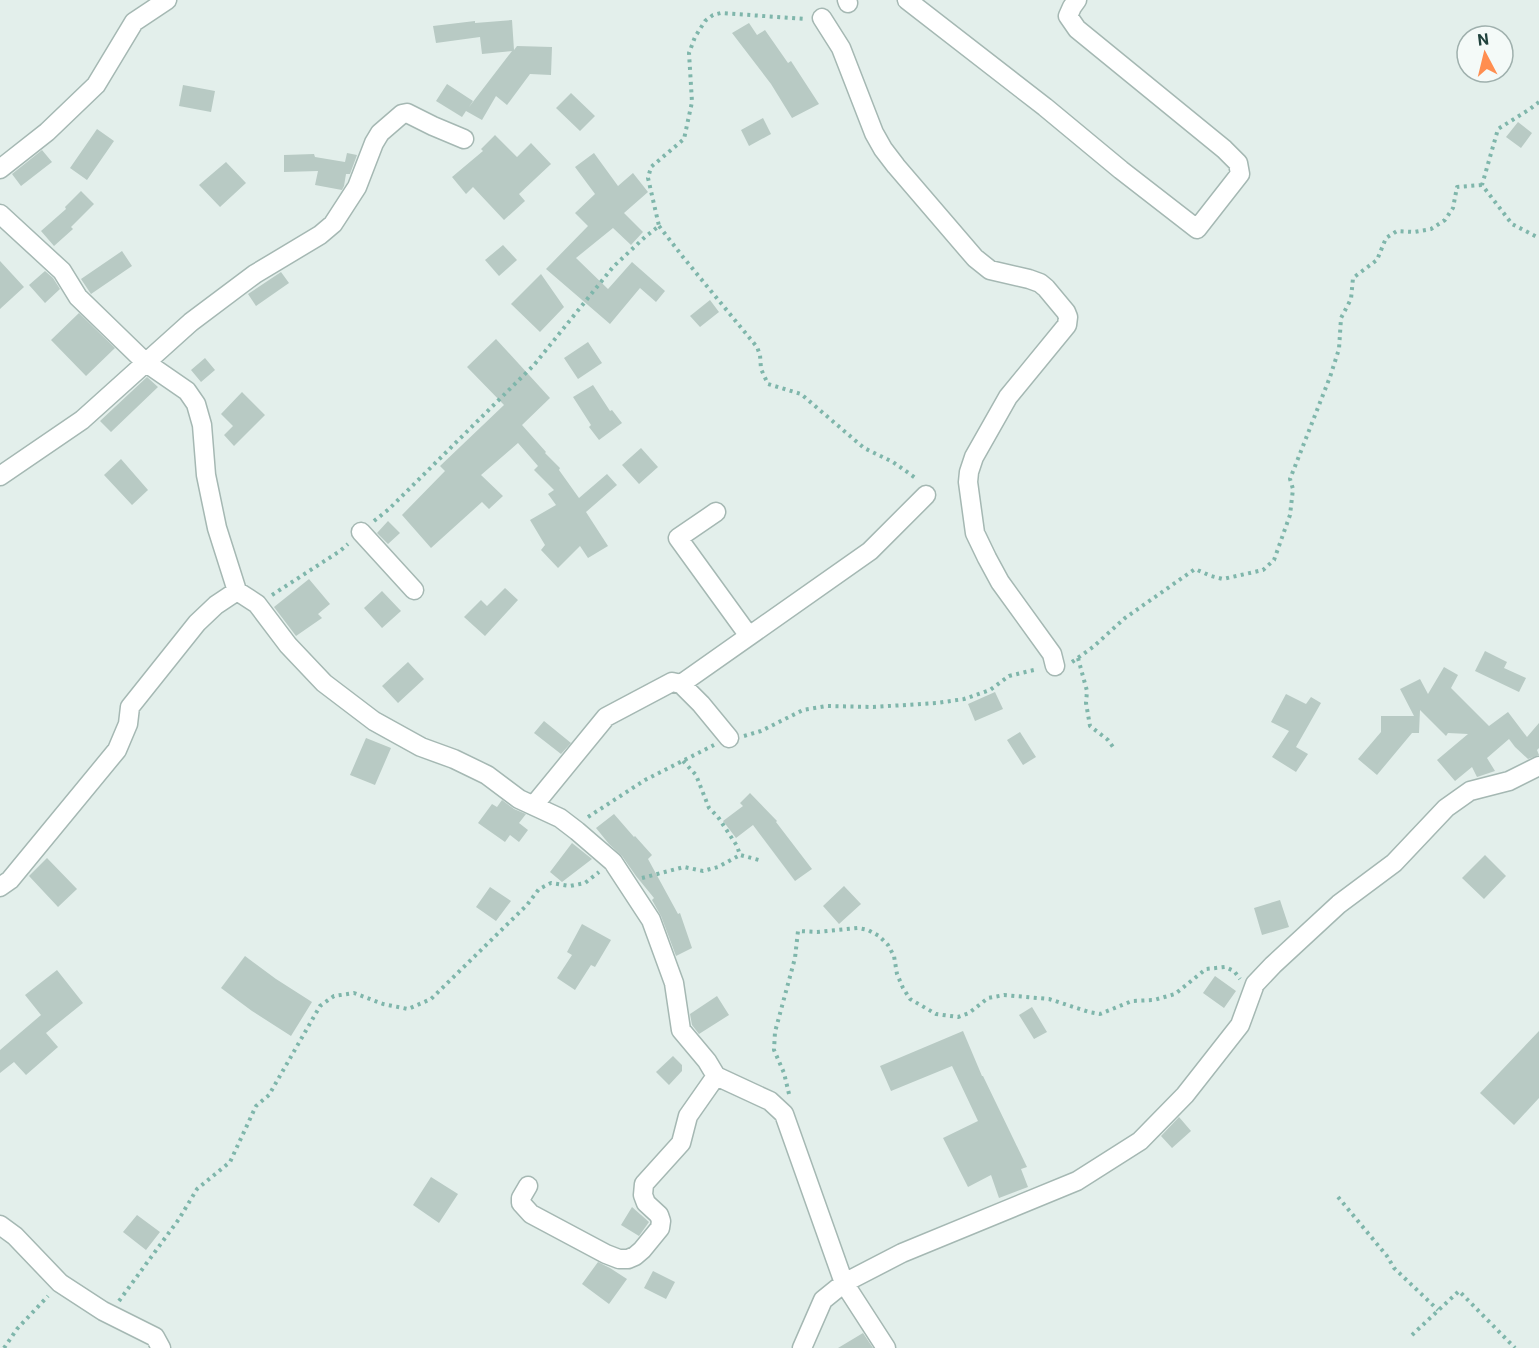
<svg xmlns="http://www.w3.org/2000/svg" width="1539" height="1348" viewBox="0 0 1539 1348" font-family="Roboto,sans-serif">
<rect width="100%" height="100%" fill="#e3efeb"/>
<path fill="#b8cac4" d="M512 20 514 50 517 46 552 47 551 75 530 74 507 105 496 96 482 120 466 111 462 117 436 101 447 84 473 101 469 107 512 51 482 54 480 37 436 43 433 26 475 21V23Z
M749 23 757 35 765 30 788 63 791 61 819 104 792 118 771 84 732 33Z
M183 85 215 91 211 112 179 106Z
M571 93 595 116 580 131 556 108Z
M763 118 771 134 749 146 741 130Z
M1518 122 1532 133 1521 148 1506 137Z
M97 129 114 141 87 180 70 168Z
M495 135 517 157 531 143 551 164 519 194 525 201 504 220 473 187 466 194 452 177 483 151 481 149Z
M42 150 52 162 21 186 12 174Z
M347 153 357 155 350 174H346L344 186 342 190 315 185 318 171 284 172V155L314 154 315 157 345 162Z
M594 153 618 186 633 173 648 192 624 213 643 232 631 245 613 228 576 258 608 289 632 262 665 291 656 302 640 288 610 324 546 269 588 226 575 213 595 194 575 167Z
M226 162 246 183 220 207 199 185Z
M81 191 94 204 71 227 73 229 54 246 41 231 66 209 65 207Z
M503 245 517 260 499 276 485 260Z
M122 251 132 266 91 294 81 279Z
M0 261 24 287 0 309Z
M45 271 53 278 60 289 45 303 29 285Z
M281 272 289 283 256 306 248 294Z
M541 274 564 307 540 332 511 304Z
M710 300 719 312 700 327 690 316Z
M79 313 115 348 86 376 51 340Z
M496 339 550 398 522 425 546 452 545 453 560 468 559 470 579 498 607 474 617 485 586 512 608 546 588 558 580 546 558 568 541 550 545 545 530 520 556 505 548 494 554 490 534 470 538 466 518 443 481 475 503 496 489 509 482 502 431 548 402 515 445 471 440 466 504 405 467 367Z
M588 342 602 363 578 379 564 358Z
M205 358 215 370 201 382 191 370Z
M147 377 158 387 111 432 100 421Z
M593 385 610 411 612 410 622 423 599 440 589 427 591 425 573 397Z
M242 392 265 415 234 446 224 435 233 426 221 414Z
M641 448 658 467 639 484 622 465Z
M121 459 148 490 132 505 104 475Z
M388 521 400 533 388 544 377 533Z
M309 579 330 604 318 614 322 618 296 636 274 607Z
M505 588 518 600 485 636 464 617 481 600 487 606Z
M382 591 401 611 382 628 364 608Z
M1485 651 1507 662 1504 668 1526 678 1519 692 1475 671Z
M408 662 424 679 398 703 382 686Z
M1444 667 1458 675 1451 688 1489 726 1508 712 1527 737 1539 723V748L1537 750 1539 755 1528 759 1515 747 1509 739 1487 758 1495 771 1477 777 1472 767 1455 781 1437 760 1468 734 1448 733 1446 736 1420 710 1419 733H1412L1377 775 1358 759 1381 732V716H1414L1400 689 1420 679 1428 694Z
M995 692 1003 709 975 721 968 704Z
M1286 694 1306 704 1311 697 1321 703 1296 747 1308 754 1296 772 1272 757 1289 731 1271 722Z
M544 721 571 743 561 754 534 733Z
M1020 732 1036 757 1023 765 1007 740Z
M366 738 391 748 375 785 350 775Z
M750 793 777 821 776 822 812 869 795 881 753 825 736 838 723 821 743 806 740 803Z
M502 800 514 809 526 814 519 823 528 830 519 842 510 835 505 842 478 823 492 804 497 807Z
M614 814 634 837 635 836 652 855 648 859 678 914 680 913 692 948 676 956 661 916 652 900 654 898 636 876 622 856 609 844 596 828Z
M572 843 592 859 562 882 550 872Z
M1485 855 1506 876 1484 899 1462 878Z
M47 858 77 889 58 907 29 876Z
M844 886 861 904 839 924 823 906Z
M490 887 511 901 496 921 476 907Z
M1280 900 1289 927 1262 935 1254 908Z
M582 924 611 940 595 967 591 965 575 990 557 978 572 955 567 952Z
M245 956 276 979 312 1002 291 1036 252 1011 221 988Z
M57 970 83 1003 46 1033 58 1047 26 1075 14 1062 0 1073V1050L41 1015 25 995Z
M1215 976 1236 991 1224 1008 1203 993Z
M717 996 729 1015 699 1034 692 1025 690 1014Z
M1032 1007 1047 1032 1034 1039 1019 1015Z
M963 1031 982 1076H983L1027 1167 1021 1169 1028 1187 999 1198 991 1175 968 1187 943 1138 978 1121 952 1066 891 1091 880 1066Z
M1539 1031V1098L1514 1125 1480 1093Z
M673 1056 682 1065V1071L669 1085 656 1072Z
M1179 1117 1191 1131 1172 1148 1161 1136Z
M431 1177 458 1194 439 1223 413 1205Z
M632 1207 649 1222 639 1236 621 1225Z
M137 1215 160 1232 146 1250 123 1232Z
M598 1262 610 1268 627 1279 609 1304 582 1284Z
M653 1271 675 1282 666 1299 644 1288Z
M863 1333 873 1348H838Z"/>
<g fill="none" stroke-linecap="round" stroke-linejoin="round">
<g stroke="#a5b8b3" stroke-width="21">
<path id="minor" d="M847 0 848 3
M907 0 1045 107 1121 170 1197 229 1240 174 1238 163 1224 149 1077 29 1068 16 1072 7 1077 0
M822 18 841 48 874 133 883 149 896 166 975 258 990 270 1029 279 1040 283 1046 288 1066 312 1068 317 1067 325 1008 397 974 457 969 472 968 482 975 533 987 558 1000 582 1052 654 1055 666
M0 169 47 132 96 85 134 22 167 0
M0 214 62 271 78 297 145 362 187 391 196 404 202 425 206 475 217 528 237 591 257 604 288 645 324 683 374 721 421 747 454 759 487 775 519 799 560 818 577 831 613 862 651 920 674 983 681 1030 707 1061 716 1076 770 1101 784 1114 844 1283 886 1348
M0 476 82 420 191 322 255 274 320 235 333 224 357 187 374 143 380 133 402 114 407 113 433 126 464 139
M716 512 678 538 749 636
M361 532 414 590
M681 684 870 551 926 495
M534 805 606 717 672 682 681 684 701 704 729 738
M0 887 10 880 117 750 128 724 130 707 197 623 216 605 237 591
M528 1186 521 1198V1203L531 1214 606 1254 619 1259H628L635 1256 642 1250 660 1228 661 1221 659 1215 646 1203 643 1195 644 1184 681 1143 688 1116 716 1076
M0 1225 15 1236 60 1283 103 1311 155 1337 161 1348
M802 1348 823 1300 844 1283 902 1253 1077 1181 1140 1141 1185 1095 1240 1025 1255 984 1273 965 1339 904 1394 863 1446 808 1470 791 1509 781 1539 766"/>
</g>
<path stroke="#7fb6ab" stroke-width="4" stroke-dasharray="3 4.5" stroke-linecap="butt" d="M1539 102 1530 109 1498 129 1482 185 1512 224 1539 238
M659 226 683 257 757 347 760 355 761 369 768 384 801 394 864 448 893 462 917 479
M374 521 389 509 534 365 613 267 645 237 659 226 648 178 651 167 684 139 692 102 689 53 695 37 705 21 713 15 721 13 806 19
M272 595 340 551 348 544
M1078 658 1087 691 1086 703 1090 726 1108 740 1113 747
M1072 662 1093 647 1125 618 1195 569 1211 576 1223 579 1263 570 1274 560 1290 515 1293 489 1290 479 1330 377 1339 349 1341 318 1351 299 1353 278 1377 260 1386 238 1397 231 1414 232 1431 229 1445 220 1453 208 1457 187 1482 185
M744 736 761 731 803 710 827 706 873 707 937 703 964 699 990 690 1009 676 1038 669
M683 761 696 775 709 808 718 817 737 846 740 855 759 860
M588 817 645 780 714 745
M642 878 684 867 703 871 718 867 740 855
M789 1094 784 1073 774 1050 775 1032 795 958 798 931 817 932 858 928 868 930 879 936 888 945 894 956 897 974 903 988 910 999 936 1014 958 1017 969 1013 988 998 1004 995 1049 999 1089 1012 1100 1014 1132 1001 1154 1000 1175 994 1206 969 1225 967 1234 971 1240 979
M1338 1197 1387 1256 1394 1268 1438 1310
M119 1301 179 1219 197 1189 230 1162 256 1106 269 1095 320 1006 334 996 354 993 383 1004 408 1009 431 999 527 905 539 889 551 883 570 886 585 883 599 872
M1412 1335 1459 1291 1515 1348
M4 1348 17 1329 48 1296"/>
<use href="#minor" stroke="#fff" stroke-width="18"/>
</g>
<g transform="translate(1485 54) rotate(353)"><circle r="28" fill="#f4faf8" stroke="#9fb0ad" stroke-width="1.5"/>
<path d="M0-4.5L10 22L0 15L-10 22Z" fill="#ff8e50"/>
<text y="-9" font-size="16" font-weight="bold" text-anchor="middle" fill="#20423d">N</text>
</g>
</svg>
